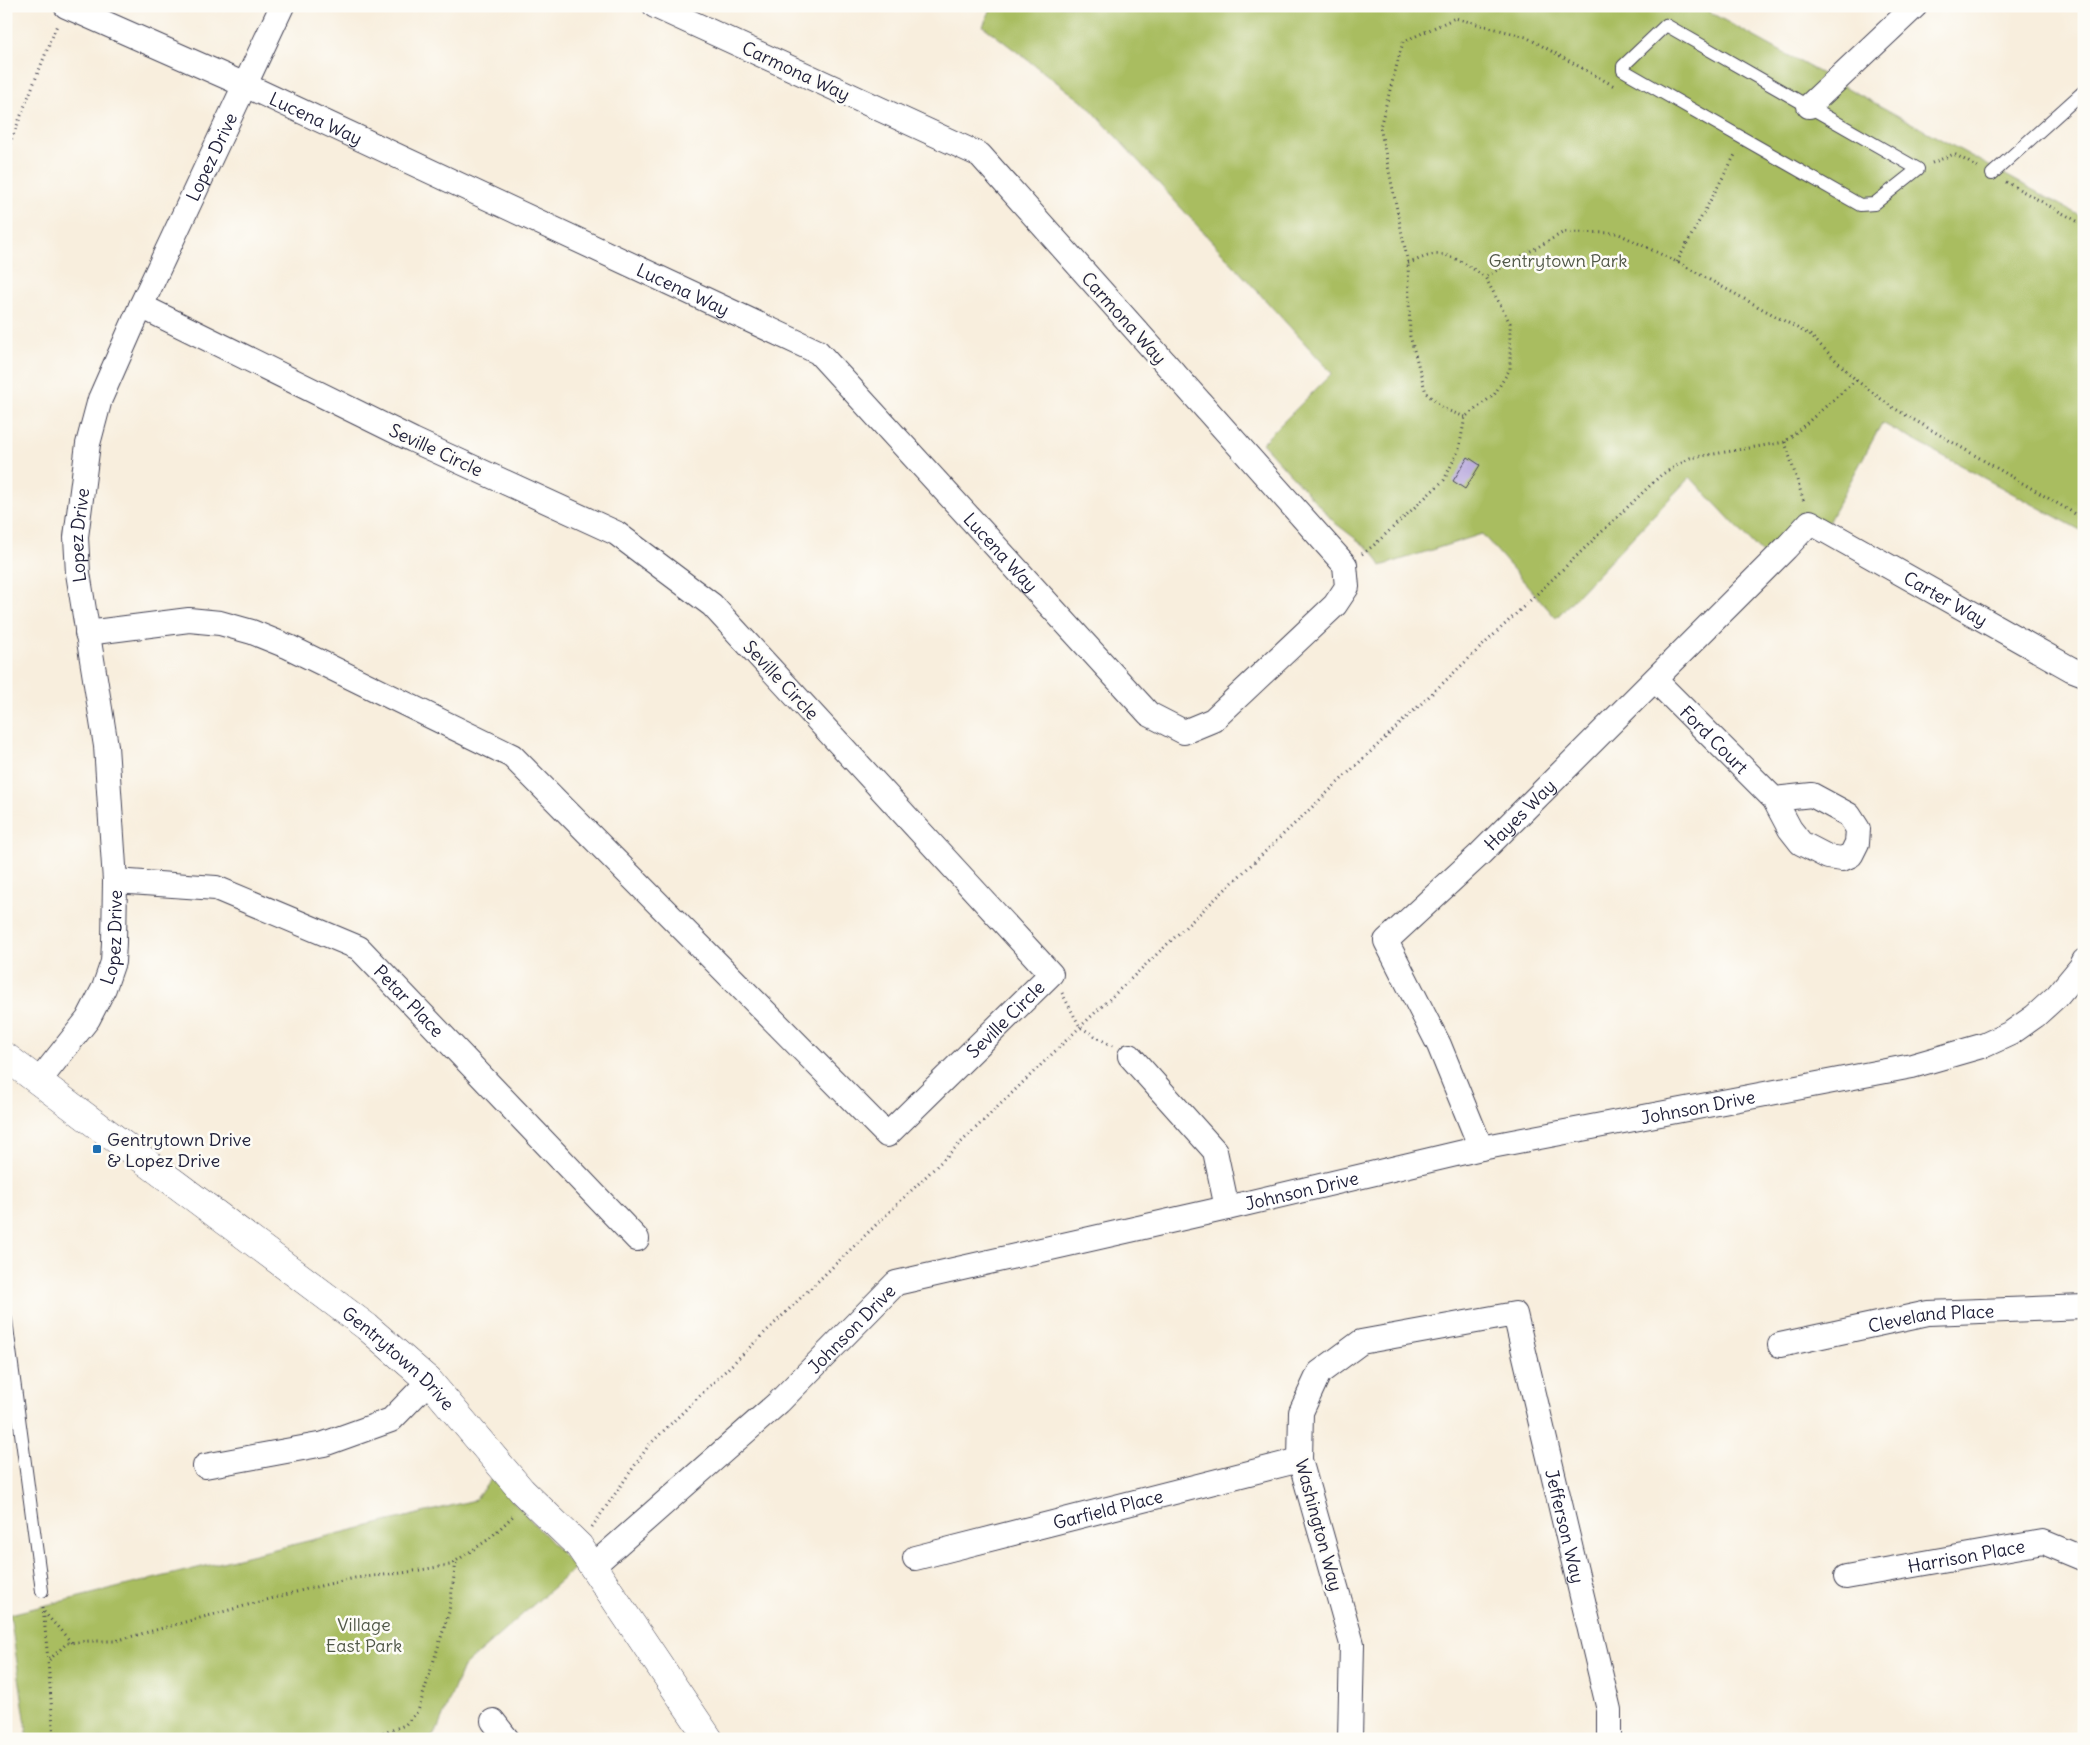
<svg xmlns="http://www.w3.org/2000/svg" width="2090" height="1745" viewBox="0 0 2090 1745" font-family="Delius,sans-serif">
<rect width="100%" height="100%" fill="#fdfcf7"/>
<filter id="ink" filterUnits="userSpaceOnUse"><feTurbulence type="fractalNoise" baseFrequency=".02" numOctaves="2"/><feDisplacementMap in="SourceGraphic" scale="10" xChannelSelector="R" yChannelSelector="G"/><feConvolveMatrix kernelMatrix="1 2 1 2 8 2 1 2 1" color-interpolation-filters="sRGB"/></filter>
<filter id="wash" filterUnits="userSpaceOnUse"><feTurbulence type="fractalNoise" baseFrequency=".0096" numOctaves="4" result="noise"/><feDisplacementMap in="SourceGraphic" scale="20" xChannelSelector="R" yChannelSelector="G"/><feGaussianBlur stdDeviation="1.12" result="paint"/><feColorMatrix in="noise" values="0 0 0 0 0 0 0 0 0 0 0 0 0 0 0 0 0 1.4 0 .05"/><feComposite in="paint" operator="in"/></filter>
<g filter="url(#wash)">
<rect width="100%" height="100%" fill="#f8eedd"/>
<path fill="#a9bd61" stroke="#66704e" d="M992 6H1706L1711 13 2084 218V532L1882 423 1824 530 1810 522 1771 563 1690 477 1556 618 1482 534 1381 566 1373 552 1335 523 1262 443 1332 373 1088 106 983 26Z
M492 1478 575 1568 463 1667 436 1733 429 1739H28L10 1614 475 1500Z"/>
<g id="blocks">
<path fill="#b3a3db" d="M1468 457 1480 465 1465 489 1453 481Z"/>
</g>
</g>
<g filter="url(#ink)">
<use href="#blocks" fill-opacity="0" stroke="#424153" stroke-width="1"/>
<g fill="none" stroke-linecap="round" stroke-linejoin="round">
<g stroke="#424153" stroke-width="14">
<path id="service" d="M1666 25 1918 169 1874 204 1860 205 1623 70V66Z
M1992 174 2084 91
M6 1320 42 1591"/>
</g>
<g stroke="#424153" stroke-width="26">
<g id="minor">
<path id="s1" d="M66 6 245 85 818 352 1149 714 1184 732 1213 720 1335 605 1347 587 1345 565 980 155 655 6"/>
<path d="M1809 106 1915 6"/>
<path id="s2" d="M87 633 189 620 220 623 252 632 289 647 512 756 887 1135 1051 974 712 605 616 533 413 440 141 306"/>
<path id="s3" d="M1655 680 1774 799 1790 829 1801 843 1828 857 1842 859 1851 855 1857 843 1858 829 1849 815 1812 795 1774 799"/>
<path id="s4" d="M115 881 216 888 359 948 637 1239"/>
<path d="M1130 1056 1215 1151 1227 1208"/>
<path id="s5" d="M39 1081 88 1019 104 988 113 962 114 942 115 881 106 746 78 573 76 537 88 444 100 399 141 306 282 6"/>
<path id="s6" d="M1481 1148 1439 1045 1386 941 1480 854 1786 548 1810 522 2071 669 2084 674"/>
<path id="s7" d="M1780 1345 1928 1313 2084 1307"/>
<path d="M205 1466 324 1444 391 1420 429 1381"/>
<path id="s8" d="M915 1558 1300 1460"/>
<path id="s9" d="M593 1566 779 1402 896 1283 1227 1208 1481 1148 1912 1066 1985 1045 2011 1033 2035 1016 2057 996 2081 967 2084 961"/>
<path id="s10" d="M1846 1577 2043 1542 2084 1559"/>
<path d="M493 1721 507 1739"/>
<path id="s11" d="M1350 1739 1352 1644 1300 1460 1301 1412 1319 1373 1361 1342 1515 1314 1609 1710V1739"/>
</g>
</g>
<g stroke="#424153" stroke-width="29">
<g id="tertiary">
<path id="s12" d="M6 1057 367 1327 429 1381 522 1491 579 1546 709 1739"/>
</g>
</g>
<path stroke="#424153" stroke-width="3" stroke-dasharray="1 4" stroke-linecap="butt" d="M6 153 57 25
M1932 163 1954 154 1978 167
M2006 182 2084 225
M1677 262 1736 153
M1408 263C1416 261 1423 257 1431 255 1450 251 1470 267 1485 277
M1465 417 1444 409 1426 393 1410 336 1408 263 1380 127 1403 42 1455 18 1526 37 1616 87
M1785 442 1804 502
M1362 554 1373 546 1444 480 1459 449 1465 417 1494 395 1510 369V323L1485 277 1564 232 1617 233 1677 262 1810 335 1856 380 1892 407 2084 519
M1062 993 1080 1027 1112 1046
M592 1527 649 1445 1080 1027 1537 594 1661 475 1690 458 1785 442 1856 380
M43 1607 48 1660
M44 1612 72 1643
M54 1739 48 1661 67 1643 89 1641H115L307 1589 355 1578 402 1573 450 1565 489 1539 513 1516
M369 1739 405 1725 418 1711 449 1612 456 1562"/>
<use href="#service" stroke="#fff" stroke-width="12"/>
<use href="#minor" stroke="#fff" stroke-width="24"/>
<use href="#tertiary" stroke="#fff" stroke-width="28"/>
</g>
</g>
<rect fill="#1f6fb2" stroke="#fdfcf7" stroke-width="2" x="92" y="1144" width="10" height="10" rx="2.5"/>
<g text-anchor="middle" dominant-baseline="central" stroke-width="5" stroke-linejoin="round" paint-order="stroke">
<g font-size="18" fill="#22223b" stroke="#fdfcf7">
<text transform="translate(796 71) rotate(25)">Carmona Way</text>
<text stroke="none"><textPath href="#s1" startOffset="274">Lucena Way</textPath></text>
<text stroke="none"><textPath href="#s5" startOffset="976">Lopez Drive</textPath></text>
<text stroke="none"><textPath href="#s1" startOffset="679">Lucena Way</textPath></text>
<text transform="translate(1124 318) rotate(48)">Carmona Way</text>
<text transform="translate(436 450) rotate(25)">Seville Circle</text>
<text stroke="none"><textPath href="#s5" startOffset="571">Lopez Drive</textPath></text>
<text stroke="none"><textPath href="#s1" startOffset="1099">Lucena Way</textPath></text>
<text stroke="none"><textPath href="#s6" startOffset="980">Carter Way</textPath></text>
<text transform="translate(781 680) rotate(47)">Seville Circle</text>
<text stroke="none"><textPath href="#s3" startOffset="84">Ford Court</textPath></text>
<text stroke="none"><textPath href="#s6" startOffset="412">Hayes Way</textPath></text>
<text stroke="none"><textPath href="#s5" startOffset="166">Lopez Drive</textPath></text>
<text stroke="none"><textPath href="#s4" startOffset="329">Petar Place</textPath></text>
<text stroke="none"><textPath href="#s2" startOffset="1154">Seville Circle</textPath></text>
<text stroke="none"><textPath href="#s9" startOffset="1236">Johnson Drive</textPath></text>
<text stroke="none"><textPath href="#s9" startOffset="831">Johnson Drive</textPath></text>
<text stroke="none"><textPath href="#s7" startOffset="154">Cleveland Place</textPath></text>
<text stroke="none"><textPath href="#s9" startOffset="351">Johnson Drive</textPath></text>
<text stroke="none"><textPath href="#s12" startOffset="495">Gentrytown Drive</textPath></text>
<text stroke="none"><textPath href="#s8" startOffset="199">Garfield Place</textPath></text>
<text transform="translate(1319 1525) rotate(75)">Washington Way</text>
<text stroke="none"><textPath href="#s11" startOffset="804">Jefferson Way</textPath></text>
<text stroke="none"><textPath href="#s10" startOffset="122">Harrison Place</textPath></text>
</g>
<g font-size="18" fill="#515848" stroke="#fdfcf7">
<text x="1558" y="260">Gentrytown Park</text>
<text x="364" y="1624">Village<tspan x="364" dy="21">East Park</tspan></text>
</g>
<g font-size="18" fill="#22223b" stroke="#fdfcf7" text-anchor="start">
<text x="107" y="1139">Gentrytown Drive<tspan x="107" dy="21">&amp; Lopez Drive</tspan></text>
</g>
</g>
<rect width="2090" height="1745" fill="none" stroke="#fdfcf7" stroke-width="25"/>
</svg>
